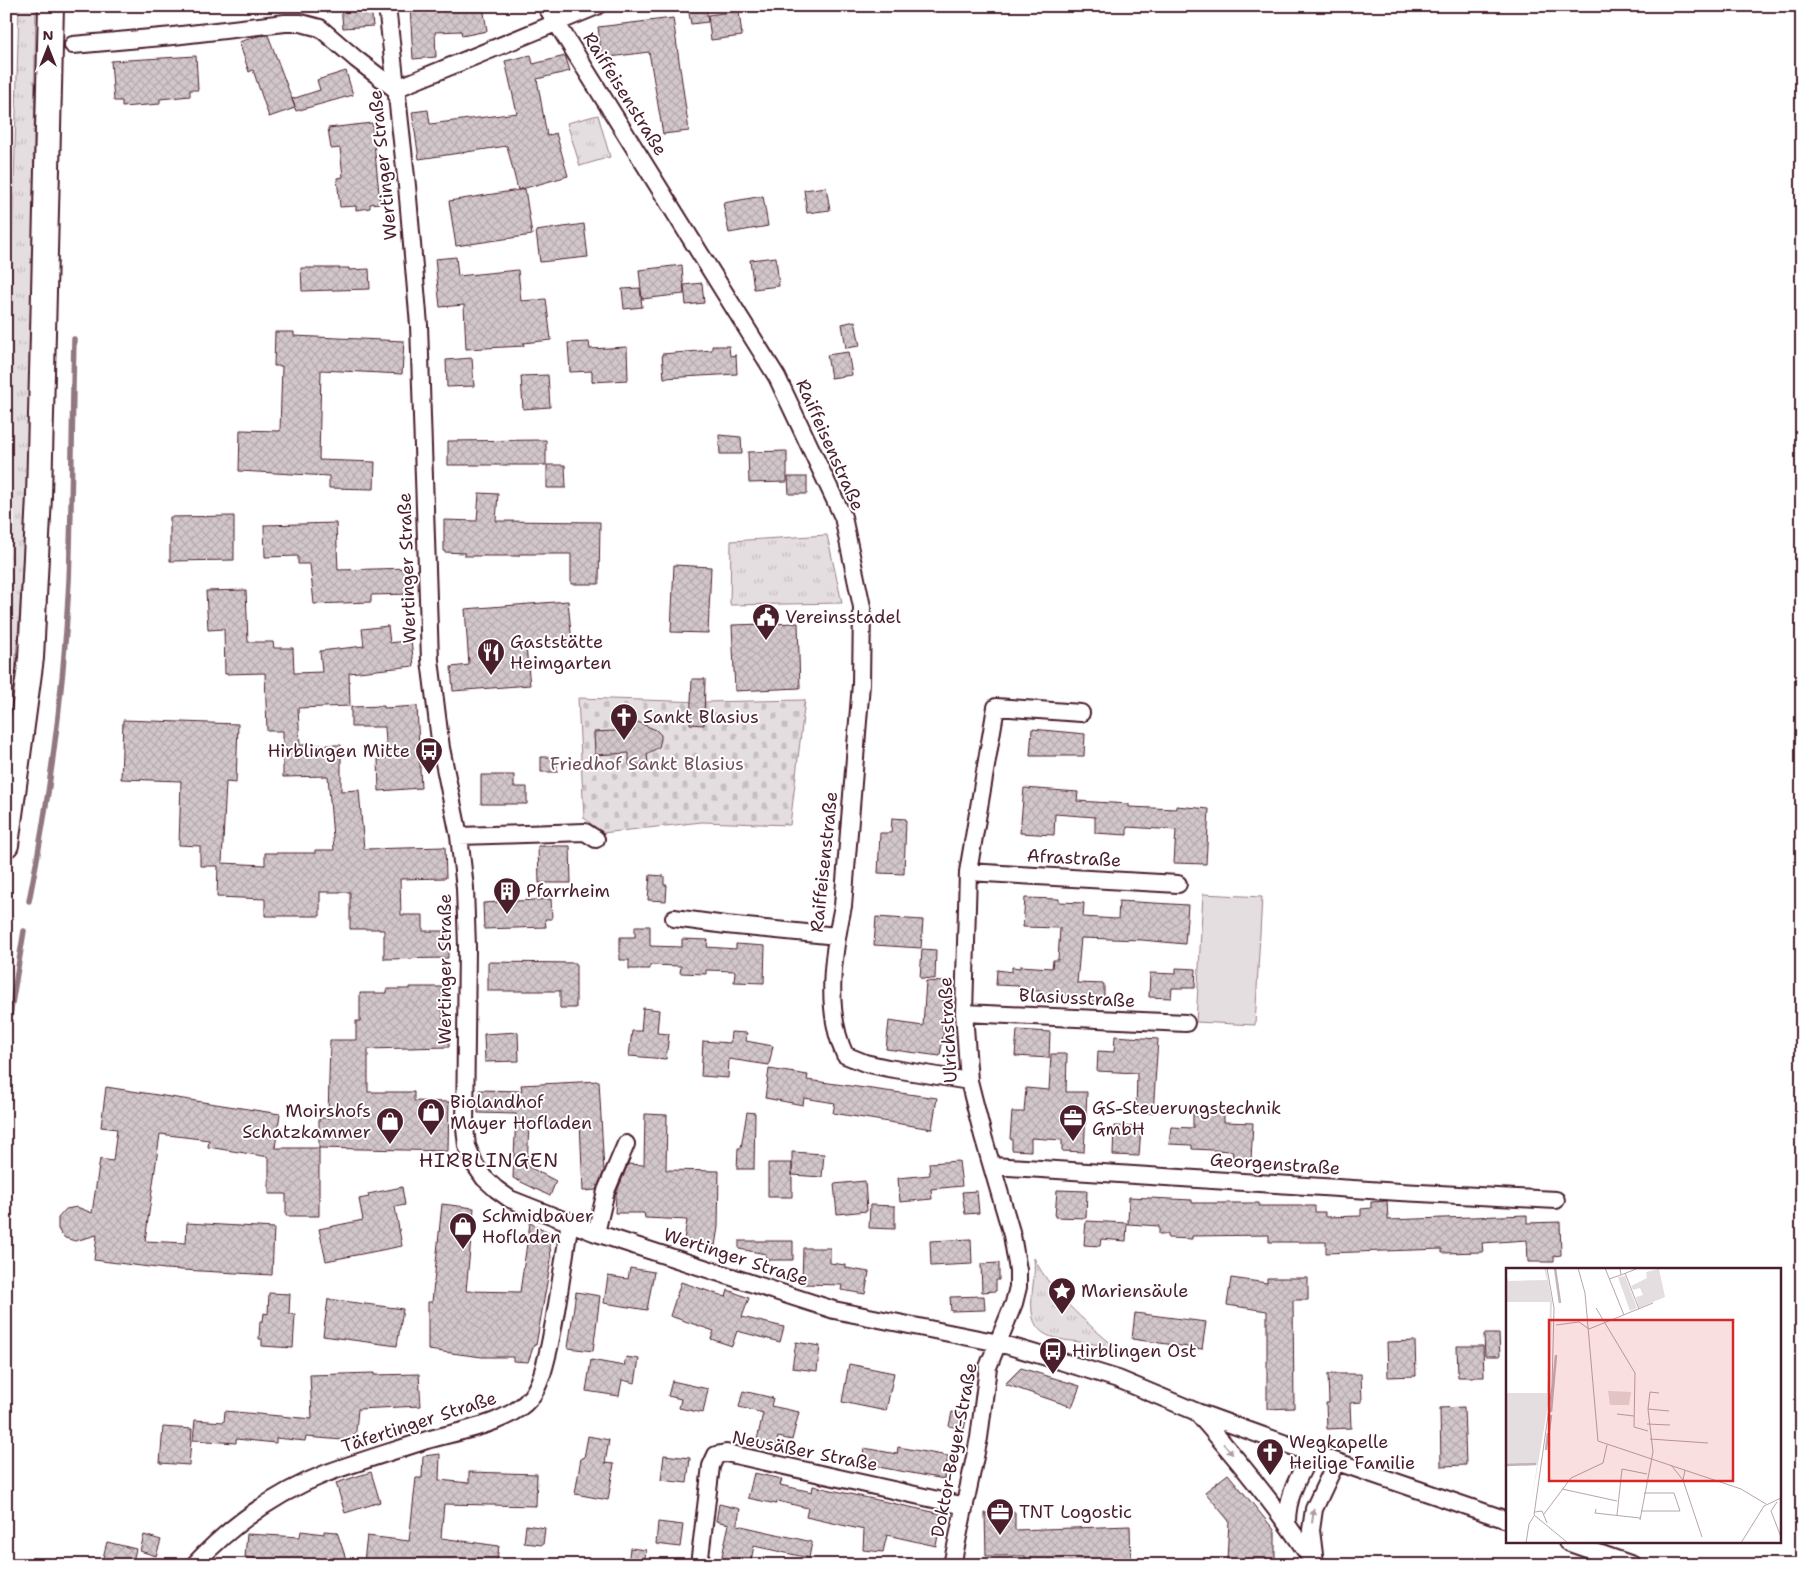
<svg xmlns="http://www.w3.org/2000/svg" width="1808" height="1571" viewBox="0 0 1808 1571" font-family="'Shantell Sans',sans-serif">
<defs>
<pattern id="grass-tufts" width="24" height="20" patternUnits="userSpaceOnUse" patternTransform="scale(1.25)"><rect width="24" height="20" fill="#e5dee0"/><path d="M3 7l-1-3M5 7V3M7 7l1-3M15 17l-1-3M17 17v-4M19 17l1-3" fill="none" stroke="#c6bec0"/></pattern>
<pattern id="cemetery-stones" width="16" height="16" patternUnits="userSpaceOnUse" patternTransform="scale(1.25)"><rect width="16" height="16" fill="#e5dee0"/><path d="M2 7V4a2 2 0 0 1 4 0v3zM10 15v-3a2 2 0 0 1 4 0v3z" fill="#c6bec0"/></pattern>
<pattern id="building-cross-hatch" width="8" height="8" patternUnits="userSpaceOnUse" patternTransform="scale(1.25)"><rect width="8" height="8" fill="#d2c7cb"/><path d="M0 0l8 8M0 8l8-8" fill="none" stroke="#b6aaae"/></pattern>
</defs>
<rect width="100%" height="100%" fill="#fff"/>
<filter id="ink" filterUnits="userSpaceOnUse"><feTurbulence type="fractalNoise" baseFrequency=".02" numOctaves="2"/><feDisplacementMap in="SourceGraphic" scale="10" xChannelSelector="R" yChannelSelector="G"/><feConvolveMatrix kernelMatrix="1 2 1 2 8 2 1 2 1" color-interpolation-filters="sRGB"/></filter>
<g filter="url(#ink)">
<path fill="url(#grass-tufts)" stroke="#987e86" d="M19 6H36C31 256 36 507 6 755V469Z
M598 115 610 157 580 166 567 123Z
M827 535 842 603 730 605 731 541Z
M1034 1258C1054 1298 1090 1325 1123 1354 1114 1351 1104 1346 1094 1344 1070 1339 1035 1344 1032 1312 1030 1294 1036 1276 1034 1258Z"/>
<path fill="url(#cemetery-stones)" stroke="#987e86" d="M578 698 705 702 805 700 790 825 702 822 602 833 584 818Z"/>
<path fill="#e5dee0" stroke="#987e86" d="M1203 894 1262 897 1255 1025 1196 1022Z"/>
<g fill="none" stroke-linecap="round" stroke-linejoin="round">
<path stroke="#91787e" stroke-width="5.5" d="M29 901C50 796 64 689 69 581 72 501 72 420 74 339
M6 1040 24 931"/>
</g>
<path fill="url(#building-cross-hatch)" stroke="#4a1f2b" d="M341 6H371L373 26 343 28Z
M410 6H483L487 31 462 36 461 31 435 32 436 57 413 59Z
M706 6 708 22 691 24 688 8Z
M739 11 742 36 711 40 708 15Z
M673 18 689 131 663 134 649 52 602 58 598 27Z
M268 35 295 107 292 99 320 90 317 80 346 71 353 95 296 111 295 108 269 117 253 70 249 72 239 42 258 36Z
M531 55 533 64 565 56 566 58 570 71 537 79 547 136 556 133 568 176 518 190 507 146 419 159 412 112 428 110 430 124 517 113 505 61Z
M196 56 198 90H190V96L160 99V104L122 107V101H114L111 61Z
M372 123 380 203 370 204V208L356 210V206L340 207 337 178 343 177 340 148 331 149 328 128Z
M826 187 830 210 807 213 804 190Z
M525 189 532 235 456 246 449 201Z
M763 196 768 226 729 233 723 203Z
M584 224 588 257 540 262 536 231Z
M456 257 458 276 518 270 521 301 546 299 551 340 523 343 524 346 466 349 464 305 440 307 435 259Z
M776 257 779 286 754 289 750 260Z
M682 265 684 294 642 299 639 270Z
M301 268H349V270L369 269 370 289 302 291Z
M702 283 704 303 686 305 684 285Z
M640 288 642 307 624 309 622 289Z
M855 321 860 346 846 348 842 324Z
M275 332H294V336L404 341 402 374 321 370 319 460 375 462 374 489 329 488V476L239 471 240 430 280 431 282 366H274Z
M589 342 590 349 627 347 628 380 592 382V371L570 372 568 343Z
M712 346H729L730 356 736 355 737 374 664 378 662 354 712 350Z
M848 352 852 375 831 378 827 355Z
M472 358 474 386 447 387 446 360Z
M548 375 550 407 523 409 521 376Z
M719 435 741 437 742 454H720Z
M546 440V465H448V441Z
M787 451V482L749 483 748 452Z
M547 465H565L566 488H547Z
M788 477H807V494H789Z
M479 493 498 494 496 521 600 522 599 584H571V554H519V556H465V553L444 552V520L477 521Z
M234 516V560L170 561V517Z
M336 523 338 570 411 568 412 594 371 595V602L314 604 310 564H298V556L265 557 264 525Z
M674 565 711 567 708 633 671 632Z
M246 590 248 642H273L274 648H293L294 673 322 672 320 651 364 646 362 629 388 626 390 643 411 640 414 666 349 673 350 706 298 708 300 745H341V791L359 790 364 849 445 847 446 878 400 879 401 915H423V931H448V958L384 959V930H379V929H350V892H320V916H265V899L217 897 218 866H200V846L179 845 181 781 121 779 123 720 238 724 236 783 226 782 222 863 265 865V853H315V850H334L328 776 283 777V731H267L265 673 225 674 224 629 208 630 206 591Z
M568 601 572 643 526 647 530 685 453 691 451 667 469 665 465 609Z
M798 623 800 688 735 691 732 625Z
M692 679H705L704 725 690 724Z
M384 706V708L417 706 421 788 379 791 378 759 387 758 385 727H351V707Z
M633 720 656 730 661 735V739L659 747 647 754 648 764 629 765V753L595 755 594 732 634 730Z
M1032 729 1085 734 1084 756H1030Z
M541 757H557V772H541Z
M481 775H514V787H527V804H481Z
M1024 788 1078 792 1077 801 1129 804V807L1176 809V806L1209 809 1206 864 1174 863 1176 830 1127 827V835L1095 833V817L1055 814 1054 835 1020 833Z
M892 818 906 819 904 874 878 873 880 833H891Z
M538 846H570L571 883H539Z
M650 875 664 876V885H667L666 901 648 900Z
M1025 898 1059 899V902L1084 903 1083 917 1118 919 1119 901 1188 905 1185 944 1142 940 1081 938 1077 983 1104 984V1002L1084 1001V997L1040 995V991L1018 990 1019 986 996 985 997 970 1012 972V967L1020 968V966L1052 968 1053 960H1058L1060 928 1023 927Z
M551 899 552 919H545L546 927 484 929 483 903Z
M876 917 923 920 921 948 874 945Z
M635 926H650V946L682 947V939L708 940 707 947 736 949V944L765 946 764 983 734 982 735 971 706 970V974L680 973 681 966 650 965V969H629V960H620V937H635Z
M922 949 936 950 935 979 920 978Z
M488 962 576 963V1008H560V991H488Z
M1176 968 1196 969 1195 988H1172L1171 998 1149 997 1150 973 1176 974Z
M926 981 944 982 942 1029H944L940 1056 886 1049 889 1021 923 1026Z
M410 987H442L443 1020H449V1047L368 1049V1092H414V1101L449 1102 448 1151 319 1148V1216H286V1194H269V1157L208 1147 209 1140 160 1134 145 1241 186 1243 187 1223 274 1228 272 1275 165 1269 94 1260 97 1235 75 1241 65 1238 61 1234 58 1229V1218L66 1209 77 1207 92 1213 100 1159 113 1161 117 1129 101 1127 106 1087 280 1114 275 1148H319V1118H328L330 1040H356V1021H360V993H387V989H410Z
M643 1008 659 1010 657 1033 669 1034 666 1059 629 1056 632 1031H641Z
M1017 1030 1050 1032 1049 1058 1015 1056Z
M518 1032 519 1061 485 1062 484 1034Z
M731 1032 747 1033 746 1041 773 1046 769 1065 729 1059 728 1078 701 1076 703 1041 730 1043Z
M1115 1036 1158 1039 1153 1113 1136 1112 1137 1073 1097 1071 1098 1051 1114 1052Z
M1051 1054H1067L1066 1092H1087L1084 1152 1062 1151V1140L1031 1138V1151L1012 1150V1139H1010L1012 1112H1024L1026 1088 1049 1090Z
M769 1069 808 1075 807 1080 937 1098 932 1129 833 1113 835 1103 804 1098 803 1105 765 1098Z
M599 1081 604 1171 596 1190 583 1191 580 1122 529 1125 527 1166 556 1181 550 1196 513 1178 516 1114 478 1113 479 1090 522 1091 521 1085Z
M1193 1110 1224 1111V1122L1253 1123 1251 1160 1232 1159 1233 1151 1192 1149V1145L1169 1144 1171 1127 1193 1128Z
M747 1112 755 1113 754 1169H737L738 1148H741Z
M645 1114 667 1115 666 1170 719 1171 718 1227 715 1246 684 1240 687 1220 645 1218 644 1213H615L616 1194 628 1164 644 1165Z
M1114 1126 1141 1127 1139 1156 1113 1155Z
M792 1152 824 1154 822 1177 792 1175Z
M959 1161 962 1186 931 1189 932 1199 900 1202 898 1178 930 1175 929 1163Z
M768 1163H792V1197H768Z
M865 1181 867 1211 837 1214 834 1184Z
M402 1187 405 1205 395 1207 402 1246 326 1261 319 1229 363 1220 359 1199 369 1197 368 1194Z
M1057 1190 1087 1191 1086 1218 1055 1217Z
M977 1191 979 1213 965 1214 962 1192Z
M1129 1197 1192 1200V1203H1259V1206H1315V1212H1325V1217L1361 1216V1209L1371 1208V1202L1387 1201 1388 1220 1527 1215V1223L1560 1222 1561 1255 1554 1256V1262H1528L1527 1240 1482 1243 1483 1252 1442 1253V1249L1326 1253V1242H1269V1235L1192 1236V1239L1168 1238V1234H1159V1226L1128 1224Z
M442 1204 474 1208 466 1291 520 1292 530 1223 549 1232 551 1260 536 1345H534L528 1362 513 1361V1357H482L428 1350V1302H432Z
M870 1205 895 1206V1229L869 1228Z
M1086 1221 1127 1223 1126 1241 1101 1239 1100 1246 1084 1245Z
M971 1239 972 1264 931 1266 930 1241Z
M739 1241H793V1260H766V1254L739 1249Z
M803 1248H830V1263L846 1265V1268L869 1272 865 1294 841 1290 842 1285 802 1284Z
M999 1263V1280H996V1291L982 1292 981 1264Z
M630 1268 654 1272 647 1310 604 1303 608 1276 628 1279Z
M1231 1278 1267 1283V1278H1308V1300H1293L1294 1408 1267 1409V1311L1227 1305Z
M681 1282 726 1297 728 1290 749 1298 742 1317 784 1327 780 1342 737 1331 732 1346 711 1339 714 1331 670 1316Z
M576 1292 600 1296 593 1351 568 1348Z
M269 1293 290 1294 289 1314 295 1315 293 1348 262 1346V1339H259L260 1321H263L264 1313 268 1314Z
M984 1296 985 1310 951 1311 950 1297Z
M328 1299 403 1309 397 1346 323 1336Z
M1135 1313 1206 1322 1202 1349 1132 1339Z
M1484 1334H1499L1500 1356H1485Z
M1415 1341 1416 1376 1388 1377 1387 1342Z
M796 1342 820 1346 817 1371 792 1368Z
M1457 1346H1483L1484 1377H1458Z
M626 1357 639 1359 635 1383 622 1380 619 1396 586 1391 591 1360 624 1366Z
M849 1364 894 1373 886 1411 842 1402Z
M1021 1368 1080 1386 1072 1407 1005 1384Z
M374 1373V1375L419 1374 421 1406 358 1409 355 1441 306 1437 305 1441 276 1438V1443L236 1439V1443L193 1440 195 1420 224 1422 225 1411 312 1419 310 1375Z
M1328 1374H1361L1362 1402 1350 1403 1351 1428 1327 1429 1326 1403H1329Z
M672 1381 708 1389 703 1413 679 1408 681 1399 668 1396Z
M743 1391 773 1398 771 1406 799 1412 792 1440 778 1437 776 1445 757 1440 763 1413 739 1407Z
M1464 1407 1466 1465 1441 1466 1440 1408Z
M952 1412 967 1415 964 1429 949 1426Z
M163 1427 192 1429 189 1465 160 1463Z
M588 1436 609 1440 605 1463 614 1464 608 1500 575 1494 581 1458H584Z
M898 1447 948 1456 944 1479 862 1464 864 1448 897 1454Z
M440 1454 439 1480 469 1483V1472L537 1474 536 1506 444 1504 441 1538 499 1546 496 1565H419L394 1561V1564L364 1561 367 1536 409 1541 416 1478H422L423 1456Z
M664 1455 690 1458 687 1483 661 1480Z
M371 1472 380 1502 345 1513 336 1483Z
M754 1473 782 1479 780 1485 812 1492 813 1486 942 1514 936 1546 887 1535 883 1552 863 1550 864 1530 806 1517 808 1508 777 1501 776 1504 748 1498Z
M1228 1474 1275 1531V1559L1227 1560 1229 1521 1205 1492Z
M719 1504 740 1509 737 1525 812 1542 809 1558 754 1546 750 1565H720L729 1524 716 1521Z
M1015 1512V1530L1130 1526 1131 1565H1026L1025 1556H986L985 1513Z
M658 1522 683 1525 680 1547 656 1544Z
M526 1525 545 1528 543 1545 524 1543Z
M301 1531 324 1534V1531L337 1532 346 1559 340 1558 339 1565H310L245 1557 247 1534 300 1537Z
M144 1535 161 1540 156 1556 140 1551Z
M107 1542 136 1549 132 1565H101Z
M630 1548 646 1550 644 1565H628Z"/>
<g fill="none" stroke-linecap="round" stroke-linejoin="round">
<g stroke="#4a1f2b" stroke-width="20">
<path id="minor" d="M387 6 407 186 419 325 430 660 441 748 459 836 465 888 467 947 465 1128 467 1146 475 1165 484 1178 496 1189 510 1199 596 1233 834 1310 999 1343 1060 1361 1118 1379 1197 1412 1311 1453 1507 1520
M546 6 777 377 843 517 862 607 861 684 843 906C833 953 824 1010 845 1055L865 1063 888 1068 969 1081
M73 45 173 36 285 23H301L320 28 356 59 395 89 597 6
M459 836 585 832 596 839
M968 872 1178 884
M674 918 726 925 837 936
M964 1013 1186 1023
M993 1166 1400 1192 1556 1200
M596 1233 606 1191 626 1144
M1198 1414C1240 1462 1280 1511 1315 1565
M1287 1522C1287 1496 1299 1476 1311 1453
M1567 1542 1633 1565
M1315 1563 1311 1530 1314 1509 1336 1462
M194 1565C231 1525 276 1493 327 1473 360 1461 394 1451 427 1440 458 1431 510 1424 531 1397 541 1384 545 1364 549 1348 558 1306 563 1264 570 1221
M699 1565 711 1466 716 1455 726 1453 965 1506
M952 1565 979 1438 988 1367 1014 1303 1018 1287V1270L1012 1235 983 1136 969 1081 964 1013 968 872 996 707 1081 713"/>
</g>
<g stroke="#4a1f2b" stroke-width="28">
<path id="secondary" d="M6 845 31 658 39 496 51 6"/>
</g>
<use href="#minor" stroke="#fff" stroke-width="16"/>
<use href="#secondary" stroke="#fff" stroke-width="24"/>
</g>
<defs><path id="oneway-solid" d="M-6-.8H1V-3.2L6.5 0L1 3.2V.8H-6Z" transform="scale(1.25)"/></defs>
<g fill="#ae9aa0">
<use href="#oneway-solid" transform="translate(1228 1449) rotate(49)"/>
<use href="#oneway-solid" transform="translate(1313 1516) rotate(-82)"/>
</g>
</g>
<defs>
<g id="civic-pin" transform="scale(1.4375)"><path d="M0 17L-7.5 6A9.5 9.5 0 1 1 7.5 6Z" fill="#4a1f2b" stroke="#fff"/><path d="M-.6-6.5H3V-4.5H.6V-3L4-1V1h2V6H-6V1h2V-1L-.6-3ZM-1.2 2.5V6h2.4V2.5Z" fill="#fff"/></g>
<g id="restaurant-pin" transform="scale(1.4375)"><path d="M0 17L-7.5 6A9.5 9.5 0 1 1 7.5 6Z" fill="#4a1f2b" stroke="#fff"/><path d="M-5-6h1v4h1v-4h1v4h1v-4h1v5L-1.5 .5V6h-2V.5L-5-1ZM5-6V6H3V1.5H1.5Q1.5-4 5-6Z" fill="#fff"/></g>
<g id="church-pin" transform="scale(1.4375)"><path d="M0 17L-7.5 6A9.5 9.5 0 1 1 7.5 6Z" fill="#4a1f2b" stroke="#fff"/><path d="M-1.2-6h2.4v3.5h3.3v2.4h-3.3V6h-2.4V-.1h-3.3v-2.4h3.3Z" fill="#fff"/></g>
<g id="bus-pin" transform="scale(1.4375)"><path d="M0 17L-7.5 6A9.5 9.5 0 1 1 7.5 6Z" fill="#4a1f2b" stroke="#fff"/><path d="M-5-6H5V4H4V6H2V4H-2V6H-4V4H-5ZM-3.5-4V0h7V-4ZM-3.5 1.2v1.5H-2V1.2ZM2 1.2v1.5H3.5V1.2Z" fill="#fff"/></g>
<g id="building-pin" transform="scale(1.4375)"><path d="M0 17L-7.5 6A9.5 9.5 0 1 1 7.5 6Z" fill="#4a1f2b" stroke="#fff"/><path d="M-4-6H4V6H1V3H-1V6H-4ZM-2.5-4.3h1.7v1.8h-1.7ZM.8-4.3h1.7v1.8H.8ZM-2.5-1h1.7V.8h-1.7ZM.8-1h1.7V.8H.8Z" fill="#fff"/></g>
<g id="shop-pin" transform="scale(1.4375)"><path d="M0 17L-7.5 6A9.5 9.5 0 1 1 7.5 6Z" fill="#4a1f2b" stroke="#fff"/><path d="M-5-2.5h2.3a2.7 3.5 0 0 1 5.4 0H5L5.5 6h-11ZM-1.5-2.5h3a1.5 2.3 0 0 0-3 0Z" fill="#fff"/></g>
<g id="office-pin" transform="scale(1.4375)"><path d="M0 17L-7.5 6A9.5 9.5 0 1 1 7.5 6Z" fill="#4a1f2b" stroke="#fff"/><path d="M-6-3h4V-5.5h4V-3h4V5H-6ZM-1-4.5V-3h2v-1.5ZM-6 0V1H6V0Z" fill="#fff"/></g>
<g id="sight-pin" transform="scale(1.4375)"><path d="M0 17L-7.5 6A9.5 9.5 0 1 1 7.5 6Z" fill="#4a1f2b" stroke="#fff"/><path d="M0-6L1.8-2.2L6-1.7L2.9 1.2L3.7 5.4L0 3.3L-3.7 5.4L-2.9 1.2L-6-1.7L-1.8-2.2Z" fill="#fff"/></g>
</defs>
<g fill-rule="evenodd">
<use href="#civic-pin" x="766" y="617"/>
<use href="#restaurant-pin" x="491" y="652"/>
<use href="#church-pin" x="624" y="717"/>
<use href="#bus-pin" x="429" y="751"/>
<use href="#building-pin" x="507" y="891"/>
<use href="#shop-pin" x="431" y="1112"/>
<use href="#office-pin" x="1073" y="1118"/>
<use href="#shop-pin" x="390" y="1121"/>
<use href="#shop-pin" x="463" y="1226"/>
<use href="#sight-pin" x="1062" y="1291"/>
<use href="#bus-pin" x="1053" y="1351"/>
<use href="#church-pin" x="1270" y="1452"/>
<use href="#office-pin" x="1000" y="1512"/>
</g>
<g text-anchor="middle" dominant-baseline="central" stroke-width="4" stroke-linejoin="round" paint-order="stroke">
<g font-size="18" fill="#4a1f2b" stroke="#fff">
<text transform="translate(625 94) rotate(58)">Raiffeisenstraße</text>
<text transform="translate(383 165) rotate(-96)">Wertinger Straße</text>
<text transform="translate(830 445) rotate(66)">Raiffeisenstraße</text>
<text transform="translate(407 568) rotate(-92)">Wertinger Straße</text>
<text transform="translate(1074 858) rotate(3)">Afrastraße</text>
<text transform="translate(824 862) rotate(-84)">Raiffeisenstraße</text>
<text transform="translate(445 969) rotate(-90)">Wertinger Straße</text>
<text transform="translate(1077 998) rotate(3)">Blasiusstraße</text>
<text transform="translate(948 1030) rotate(-93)">Ulrichstraße</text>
<text transform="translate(1275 1164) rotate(4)">Georgenstraße</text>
<text transform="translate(736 1257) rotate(18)">Wertinger Straße</text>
<text transform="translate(419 1422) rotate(-18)">Täfertinger Straße</text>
<text transform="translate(954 1450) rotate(-79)">Doktor-Beyer-Straße</text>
<text transform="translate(805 1451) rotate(11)">Neusäßer Straße</text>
</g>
<g font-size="18" fill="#4a1f2b" stroke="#fff" text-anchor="start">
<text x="785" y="617">Vereinsstadel</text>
<text x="510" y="642">Gaststätte<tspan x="510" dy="21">Heimgarten</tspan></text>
<text x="643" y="717">Sankt Blasius</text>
<text x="410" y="751" text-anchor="end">Hirblingen Mitte</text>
<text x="526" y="891">Pfarrheim</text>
<text x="450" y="1102">Biolandhof<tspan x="450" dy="21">Mayer Hofladen</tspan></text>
<text x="1092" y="1108">GS-Steuerungstechnik<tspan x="1092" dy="21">GmbH</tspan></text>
<text x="371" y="1111" text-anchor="end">Moirshofs<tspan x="371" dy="21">Schatzkammer</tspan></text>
<text x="482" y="1216">Schmidbauer<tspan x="482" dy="21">Hofladen</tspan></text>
<text x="1081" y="1291">Mariensäule</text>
<text x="1072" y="1351">Hirblingen Ost</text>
<text x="1289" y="1442">Wegkapelle<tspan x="1289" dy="21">Heilige Familie</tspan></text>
<text x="1019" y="1512">TNT Logostic</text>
</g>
<g font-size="18" fill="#714f58" stroke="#fff">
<text x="647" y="764">Friedhof Sankt Blasius</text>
</g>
<g font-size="20" letter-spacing="1" fill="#4a1f2b" stroke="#fff">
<text x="489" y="1160">HIRBLINGEN</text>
</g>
</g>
<g transform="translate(1506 1268)">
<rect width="275" height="275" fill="#fff"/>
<path d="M38 0H40L46 33 44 125 26 231 31 197H0V125H41L44 34H0V4L2 13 41 12ZM153 1 159 29 133 40 130 29 137 27 134 20 127 22 125 18 141 10 140 4ZM119 8 131 40 124 43 112 9Z" fill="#e5dee0"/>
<path d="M102 123 125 124 123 137H104Z" fill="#e5dee0"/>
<path fill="none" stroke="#c1b3b6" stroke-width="2.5" d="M49 0 54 35M45 144 50 87M43 162 45 147M40 182 42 165M0 197 30 196"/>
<path fill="none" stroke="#b7a5aa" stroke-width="1" d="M41 0 48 40 46 119 28 247 62 275M72 0 79 25 92 173 235 221 260 236M99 0 118 47M119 5 133 41M115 7 130 1M103 11 115 7 114 0M90 40 129 105 128 159 142 163M50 57 73 54 83 61 147 35M142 141 163 143M111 146 128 148M141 156 164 157M144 171 202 175M165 197 177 212M179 202 177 212 196 269M56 221 111 233M271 234 265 243 275 269M90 241 89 245 134 250M135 243H174L168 225H138M29 244 36 243 41 255M38 246 65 210 97 195 101 177M111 247 116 201 141 206M134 252 147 184 142 141 144 124 153 125M20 275 23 256 28 248M235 275 258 238 275 230"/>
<path fill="#d62828" fill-opacity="0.15" stroke="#d62828" stroke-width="2.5" d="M43 52H227V213H43Z"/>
<rect width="275" height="275" fill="none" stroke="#4a1f2b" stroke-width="2.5"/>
</g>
<rect width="1808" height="1571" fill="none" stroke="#fff" stroke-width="25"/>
<rect x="12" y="12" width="1783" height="1546" fill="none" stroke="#4a1f2b" stroke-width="2" filter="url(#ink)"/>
<g transform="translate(48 48)" stroke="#ffffff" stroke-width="4" paint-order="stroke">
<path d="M0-4L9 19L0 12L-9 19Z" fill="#4a1f2b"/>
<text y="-8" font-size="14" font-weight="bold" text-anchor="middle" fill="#4a1f2b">N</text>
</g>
</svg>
